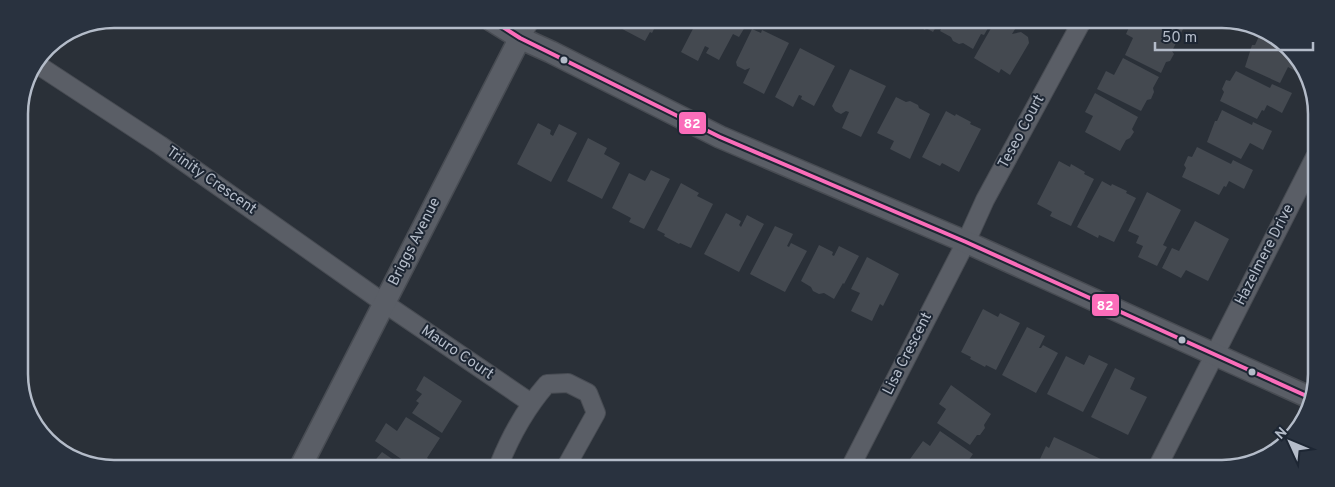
<svg xmlns="http://www.w3.org/2000/svg" width="1335" height="487" viewBox="0 0 1335 487" font-family="Overpass,sans-serif">
<rect width="100%" height="100%" fill="#2a3038"/>
<path fill="#444950" d="M607 21H658L652 33 650 32 645 41Z
M697 21H709L748 22 739 37 733 34 719 60 706 53 709 48 705 46 698 61 681 52Z
M910 22H939L933 32 926 28 925 30Z
M945 22H949L991 23 984 35 981 34 973 49 963 43 959 44 953 41 951 37 940 31Z
M994 23H1019L1012 34 1021 32 1028 37 1029 43 1010 75 1001 69 999 73 974 58Z
M1131 23H1150L1178 39 1172 51 1174 54 1170 61 1166 62 1161 73 1125 55 1133 38 1126 34Z
M1163 23H1186L1181 33Z
M752 29 761 33 762 30 789 43 764 94 743 83 750 68 745 70 737 66 736 62Z
M1260 34 1293 51 1302 71 1301 74 1288 67 1280 83 1245 67 1252 45H1255Z
M800 48 835 66 814 106 801 99 802 96 799 95 793 107 775 97Z
M1123 58 1159 77 1153 88 1154 92 1151 99 1147 100 1141 111 1097 89 1106 71 1114 75Z
M850 69 886 86 861 137 842 128 849 112 846 111 841 114 835 111 832 106Z
M1236 71 1270 88 1272 84 1292 93 1282 113 1267 105 1264 111 1262 110 1257 119 1220 101 1224 92 1222 89 1226 80 1230 81Z
M1095 93 1138 117 1132 129 1134 132 1130 138 1126 140 1120 151 1085 132 1093 116 1085 112Z
M896 97 906 102 910 101 918 105 919 108 930 114 910 159 890 149 894 141 877 133Z
M1222 110 1252 125 1253 122 1272 131 1263 150 1250 143 1241 159 1207 142 1215 121H1217Z
M946 111 955 116 956 114 971 122 970 124 981 129 959 172 942 163 940 166 922 157Z
M538 123 551 130 550 134 553 136 559 124 577 133 551 182 517 164Z
M588 138 607 148 604 154 620 163 602 199 567 181Z
M1197 147 1231 164 1233 160 1253 170 1244 189 1229 181 1226 187 1224 186 1219 195 1182 177 1186 168 1184 165 1188 156 1192 157Z
M1059 161 1070 167 1071 164 1085 172 1084 174 1094 179 1071 226 1050 216 1052 212 1037 204Z
M651 170 670 179 644 229 629 222 631 218 612 208 629 173 645 181Z
M1102 181 1111 186 1112 184 1127 191 1126 193 1136 198 1114 242 1099 235 1098 238 1077 227Z
M681 183 699 193 697 196 713 204 691 248 680 243 679 244 664 236 665 234 657 230Z
M1147 192 1181 210 1163 245 1167 247 1157 266 1138 257 1143 246 1136 243 1139 236 1128 231Z
M726 213 741 221 739 225 741 227 747 215 764 224 739 272 704 254Z
M1195 221 1229 239 1208 281 1186 270 1181 278 1162 268 1172 248 1179 251Z
M775 226 793 234 787 246 789 247 791 243 807 251 785 292 750 274Z
M819 245 833 252 832 255 834 256 839 246 859 256 844 284 843 283 834 299 824 293 819 294 813 291 811 287 801 281Z
M867 257 899 274 883 306 880 304 872 321 851 311 860 293 851 289Z
M983 309 998 317 1000 313 1020 323 996 370 986 365 985 367 970 359 971 357 961 352Z
M1027 327 1045 336 1039 348H1041L1043 345 1058 353 1036 393 1002 375Z
M1089 355 1108 364 1083 412 1047 394 1066 356 1084 365Z
M1115 368 1135 378 1130 389 1147 397 1128 435 1091 417Z
M424 376 462 401 442 433 412 413 419 403 416 401 422 394 416 390Z
M951 385 991 414 984 425 985 428 980 435H977L970 445 937 423 946 409 939 404Z
M406 417 440 438 427 458 430 460 427 465H410L375 441 386 423 397 431Z
M940 431 973 454 966 464 968 467H922L910 459 923 441 930 446Z
M1054 437 1105 461 1102 468 1041 467 1044 460 1040 459 1046 446 1049 448Z
M382 452 401 465 372 464Z"/>
<g fill="none" stroke-linecap="round" stroke-linejoin="round">
<g stroke="#484c53" stroke-width="20">
<path id="minor" d="M520 38 530 21
M35 63 160 145 384 303 531 403
M499 465C511 435 526 408 547 384L568 383 588 393 596 413 567 465
M851 466 966 242 985 200 1081 23
M1157 468 1315 157"/>
</g>
<g stroke="#484c53" stroke-width="24">
<path id="tertiary" d="M491 20 520 38 551 52 720 137 966 242 1311 398
M302 464 520 38"/>
</g>
<use href="#minor" stroke="#5a5e66" stroke-width="18"/>
<use href="#tertiary" stroke="#5a5e66" stroke-width="21"/>
<g stroke="#1d2633" stroke-width="8">
<path id="bus-1" d="M492 20 520 38 720 137 966 242 1311 398"/>
</g>
<use href="#bus-1" stroke="#fb6dba" stroke-width="4"/>
</g>
<g fill="#b4bcc9" stroke="#1d2633" stroke-width="2">
<circle cx="564" cy="60" r="4.5"/>
<circle cx="1182" cy="340" r="4.5"/>
<circle cx="1252" cy="372" r="4.5"/>
</g>
<g text-anchor="middle" dominant-baseline="central" stroke-width="4" stroke-linejoin="round" paint-order="stroke">
<g font-size="15" fill="#b4bcc9" stroke="#1d2633">
<text transform="translate(1022 132) rotate(-62)">Teseo Court</text>
<text transform="translate(211 181) rotate(35)">Trinity Crescent</text>
<text transform="translate(415 242) rotate(-63)">Briggs Avenue</text>
<text transform="translate(1265 255) rotate(-63)">Hazelmere Drive</text>
<text transform="translate(457 353) rotate(34)">Mauro Court</text>
<text transform="translate(908 354) rotate(-63)">Lisa Crescent</text>
</g>
</g>
<path d="M0 0H1335V487H0ZM114 28H1222A86 86 0 0 1 1308 114V374A86 86 0 0 1 1222 460H114A86 86 0 0 1 28 374V114A86 86 0 0 1 114 28Z" fill="#29323f" fill-rule="evenodd"/>
<path fill="none" stroke="#b4bcc9" stroke-width="2.5" d="M114 28H1222A86 86 0 0 1 1308 114V374A86 86 0 0 1 1222 460H114A86 86 0 0 1 28 374V114A86 86 0 0 1 114 28Z"/>
<g stroke="#1d2633" stroke-width="2">
<rect x="678" y="111" width="29" height="24" rx="5" fill="#fb6dba"/>
<rect x="1091" y="293" width="29" height="24" rx="5" fill="#fb6dba"/>
</g>
<g font-size="14" text-anchor="middle" font-weight="bold" fill="#fff">
<text x="692" y="128">82</text>
<text x="1105" y="310">82</text>
</g>
<g transform="translate(1290 442) rotate(314)" stroke="#1d2633" stroke-width="4" paint-order="stroke">
<path d="M0-4L9 19L0 12L-9 19Z" fill="#b4bcc9"/>
<text y="-8" font-size="14" font-weight="bold" text-anchor="middle" fill="#b4bcc9">N</text>
</g>
<path d="M1155 42v8h158v-8" fill="none" stroke="#b4bcc9" stroke-width="2.5"/>
<text x="1162" y="42" font-size="15" fill="#b4bcc9" stroke="#1d2633" stroke-width="4" paint-order="stroke">50 m</text>
</svg>
